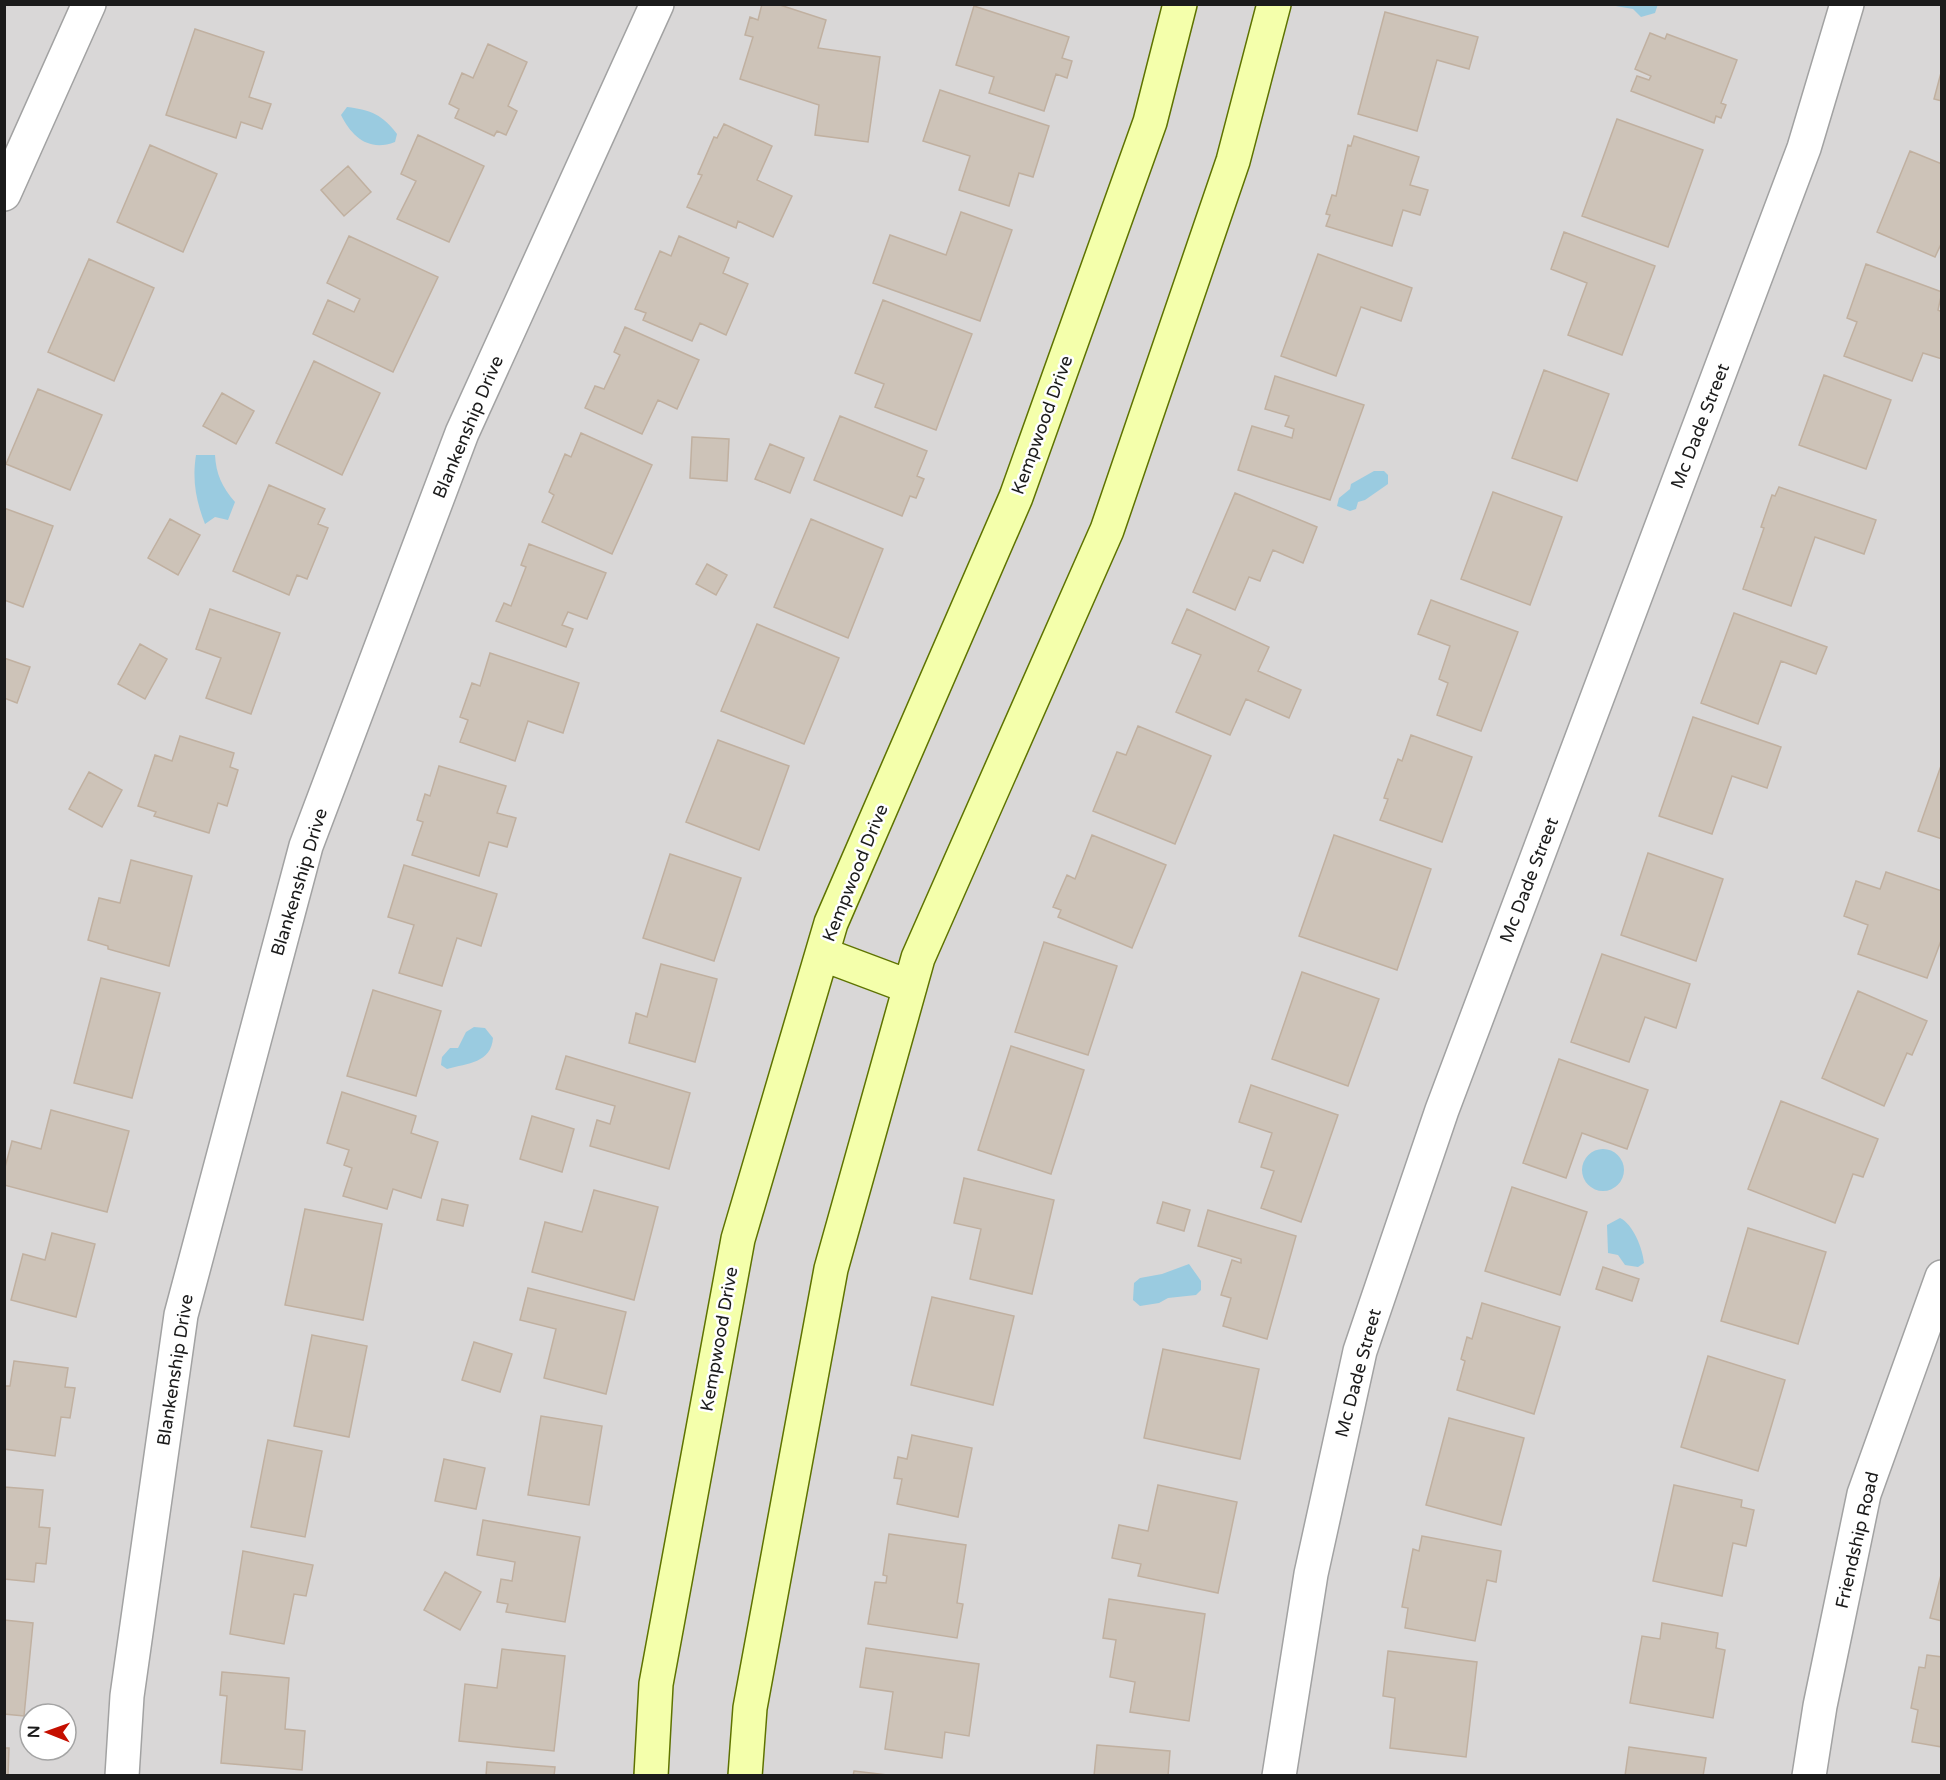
<svg xmlns="http://www.w3.org/2000/svg" width="1946" height="1780" viewBox="0 0 1946 1780" font-family="'Varela Round',sans-serif">
<rect width="100%" height="100%" fill="#eeeade"/>
<path fill="#d9d7d7" fill-rule="evenodd" d="M5 5H1941V1775L5 1776ZM30 1714H66V1750H30Z"/>
<path fill="#9acbe0" d="M1658 4 1655 13 1641 17 1633 9 1610 5Z
M347 107C371 110 383 115 397 134L395 142C369 152 352 137 341 115Z
M196 455H215C216 474 222 487 235 502L228 520 215 517 205 524C196 501 192 480 196 455Z
M1374 471H1384L1388 475V484L1365 500 1358 502 1356 509 1350 511 1337 506 1339 498 1350 489 1351 484Z
M474 1027 485 1028 493 1038C491 1063 468 1063 447 1069L441 1065 442 1057 450 1048H458L466 1032Z
M1582 1170a21 21 0 1 1 42 0a21 21 0 1 1-42 0Z
M1620 1218C1633 1224 1643 1249 1644 1263L1638 1267 1625 1265 1618 1255 1608 1253 1607 1225Z
M1189 1264 1201 1281V1290L1196 1295 1168 1298 1159 1303 1140 1306 1133 1300 1134 1283 1140 1278 1162 1274Z"/>
<path fill="#cdc3b8" stroke="#c0b0a0" stroke-width="1.5" d="M762 4H777L826 20 818 48 880 57 868 142 815 135 819 105 740 79 753 37 745 35 750 17 758 20Z
M974 6 1069 37 1062 58 1072 61 1067 78 1056 74 1044 111 989 93 994 77 956 65Z
M1385 12 1478 37 1469 69 1437 60 1417 131 1358 114Z
M195 29 264 52 249 97 271 104 262 129 241 122 236 138 166 115Z
M1650 33 1665 39 1667 34 1737 60 1721 103 1726 105 1721 118 1716 116 1714 123 1631 91 1637 76 1649 80 1651 76 1635 69Z
M488 44 527 62 508 106 517 111 506 135 497 131 494 136 455 118 459 109 449 104 462 73 473 78Z
M1942 69V101L1934 99Z
M940 90 1049 126 1033 177 1019 173 1009 206 959 190 970 156 923 141Z
M1617 119 1703 150 1668 247 1582 216Z
M724 124 772 146 757 180 792 196 773 237 738 221 736 228 687 207 702 175 698 174 714 137 717 138Z
M418 135 484 166 449 242 397 219 416 181 401 174Z
M1354 136 1419 157 1410 185 1428 190 1420 215 1403 210 1392 246 1326 226 1330 215 1326 214 1332 195 1336 196 1348 145 1351 146Z
M150 145 217 174 183 252 117 222Z
M1910 151 1942 164V242L1935 257 1877 232Z
M348 166 371 192 344 216 321 190Z
M961 212 1012 230 980 321 873 283 890 235 946 255Z
M1564 232 1655 266 1622 355 1568 335 1587 283 1551 269Z
M349 236 438 277 393 372 313 334 328 300 354 312 360 299 327 283Z
M679 236 729 258 723 273 748 284 726 335 700 323 692 341 643 320 646 313 635 309 660 251 671 256Z
M1318 254 1412 288 1401 321 1361 307 1336 376 1281 356Z
M89 259 154 288 114 381 48 352Z
M1866 264 1942 292 1938 310 1942 312V359L1923 353 1912 381 1844 356 1857 322 1847 318Z
M883 300 972 334 936 430 875 407 884 384 855 373Z
M625 327 699 360 677 409 658 400 642 434 585 408 595 386 604 389 620 355 614 352Z
M314 361 380 393 342 475 276 443Z
M1544 370 1609 394 1577 481 1512 458Z
M1824 375 1891 400 1866 469 1799 445Z
M1275 376 1364 405 1330 500 1238 470 1252 426 1292 438 1294 429 1285 426 1289 416 1265 409Z
M38 389 102 415 70 490 6 464Z
M222 393 254 411 236 444 203 426Z
M840 416 927 451 917 476 924 479 916 498 910 496 902 516 814 480Z
M581 433 652 465 612 554 542 522 554 495 549 492 565 454 571 457Z
M692 437 729 439 727 481 690 478Z
M770 444 804 458 790 493 755 479Z
M269 485 325 509 318 524 328 528 307 579 297 575 289 595 233 571Z
M1779 487 1876 520 1864 554 1815 537 1791 606 1743 589 1764 528 1761 527 1772 495 1775 496Z
M1493 492 1562 517 1530 605 1461 579Z
M1235 493 1317 527 1303 563 1273 550 1260 581 1249 577 1235 610 1193 592Z
M4 508 53 526 23 607 4 600Z
M170 519 200 535 178 575 148 558Z
M811 519 883 549 848 638 774 607Z
M529 544 606 573 587 619 568 612 562 625 573 629 566 647 496 621 504 603 511 606 526 567 521 565Z
M707 564 727 575 716 595 696 584Z
M1431 600 1518 632 1481 731 1437 715 1448 683 1439 679 1450 646 1418 634Z
M210 609 280 633 251 714 206 698 221 658 196 649Z
M1187 609 1269 647 1258 671 1301 690 1289 718 1246 699 1230 735 1176 712 1201 655 1172 643Z
M1734 613 1827 647 1816 674 1781 661 1758 724 1701 703Z
M757 624 839 658 804 744 721 711Z
M140 644 167 659 145 699 118 684Z
M490 653 579 683 563 733 528 721 515 761 460 742 468 720 460 717 472 683 480 686Z
M4 658 30 667 17 703 4 698Z
M1693 717 1781 747 1767 788 1732 776 1712 834 1659 816Z
M1138 726 1211 756 1175 844 1093 811 1117 752 1126 755Z
M1411 735 1472 757 1442 842 1380 820 1388 799 1384 798 1398 759 1402 761Z
M180 736 234 753 230 767 238 770 227 806 218 803 209 833 154 816 156 812 138 806 155 755 172 761Z
M718 740 789 766 759 850 686 822Z
M1942 763V839L1918 831Z
M439 766 506 786 497 813 516 818 507 847 489 842 479 876 412 855 423 822 417 820 425 794 430 796Z
M89 772 122 790 102 827 69 809Z
M1092 835 1166 865 1132 948 1058 917 1061 910 1053 907 1067 875 1075 879Z
M1334 835 1431 869 1397 970 1299 936Z
M1648 853 1723 879 1696 961 1621 935Z
M670 854 741 878 714 961 643 938Z
M131 860 192 876 169 966 108 949V946L88 940 99 898 120 903Z
M404 865 497 894 481 946 457 938 442 986 399 973 414 925 388 917Z
M1886 872 1942 891V938L1927 978 1858 954 1868 925 1844 916 1856 881 1880 889Z
M1044 942 1117 966 1088 1055 1015 1032Z
M1602 954 1690 984 1676 1028 1645 1017 1629 1062 1571 1042Z
M661 964 717 979 695 1062 629 1043 636 1013 647 1017Z
M1302 972 1379 999 1348 1086 1272 1059Z
M101 978 160 993 132 1098 74 1083Z
M373 990 441 1011 416 1096 347 1076Z
M1858 991 1927 1021 1912 1055 1907 1053 1884 1106 1822 1078Z
M1011 1046 1084 1070 1051 1174 978 1150Z
M566 1056 690 1093 669 1169 590 1146 597 1120 610 1124 615 1106 556 1089Z
M1559 1059 1648 1090 1627 1149 1582 1133 1566 1178 1523 1163Z
M1251 1085 1338 1115 1301 1222 1261 1208 1274 1171 1261 1167 1272 1133 1239 1122Z
M342 1092 416 1116 411 1133 438 1142 421 1198 393 1189 387 1209 343 1196 352 1168 344 1165 349 1150 327 1143Z
M1781 1101 1878 1139 1863 1177 1853 1174 1835 1223 1748 1189Z
M51 1110 129 1131 107 1212 4 1185V1171L12 1141 41 1149Z
M532 1116 574 1129 562 1172 520 1159Z
M964 1178 1054 1200 1032 1294 970 1279 981 1229 954 1223Z
M1512 1187 1587 1212 1560 1295 1485 1271Z
M594 1190 658 1207 634 1300 532 1272 545 1222 582 1232Z
M442 1199 468 1205 463 1226 437 1220Z
M1163 1202 1190 1210 1184 1231 1157 1223Z
M305 1209 382 1224 363 1320 285 1305Z
M1208 1210 1296 1236 1267 1339 1223 1326 1231 1298 1221 1295 1232 1260 1241 1263V1259L1198 1246Z
M1748 1228 1826 1252 1798 1344 1721 1321Z
M52 1233 95 1244 76 1317 11 1300 23 1254 45 1260Z
M1603 1267 1639 1279 1632 1301 1596 1289Z
M528 1288 626 1312 606 1394 544 1378 556 1329 520 1320Z
M932 1297 1014 1316 993 1405 911 1385Z
M1482 1303 1560 1327 1534 1414 1457 1390 1465 1361 1461 1359 1467 1337 1472 1339Z
M312 1335 367 1346 349 1437 294 1426Z
M474 1342 512 1354 500 1392 462 1380Z
M1163 1349 1259 1369 1240 1459 1144 1438Z
M1708 1356 1785 1380 1758 1471 1681 1447Z
M14 1361 68 1368 65 1387 75 1388 70 1418 61 1417 55 1456 4 1449V1386H10Z
M541 1416 602 1426 589 1505 528 1495Z
M1449 1418 1524 1438 1501 1525 1426 1505Z
M912 1435 972 1448 958 1517 897 1504 902 1479 894 1478 898 1457 907 1459Z
M268 1440 322 1451 305 1537 251 1527Z
M444 1459 485 1468 476 1509 435 1501Z
M1158 1485 1237 1502 1218 1593 1138 1576 1141 1564 1112 1558 1119 1525 1148 1531Z
M1674 1485 1742 1500 1741 1507 1754 1510 1746 1546 1733 1543 1722 1596 1653 1581Z
M4 1487 43 1490 39 1527 50 1528 46 1564 36 1563 34 1582 4 1579Z
M483 1520 580 1537 565 1622 506 1612 508 1604 497 1602 501 1579 512 1581 515 1562 477 1555Z
M889 1534 966 1545 957 1603 963 1604 957 1638 868 1624 875 1582 886 1583 887 1576 883 1575Z
M1422 1536 1501 1551 1496 1582 1487 1580 1475 1641 1405 1628 1408 1608 1402 1607 1413 1549 1419 1551Z
M243 1551 313 1565 306 1596 294 1594 284 1644 230 1634Z
M445 1572 481 1592 460 1630 424 1610Z
M1941 1575H1942V1621L1930 1618Z
M1109 1599 1205 1614 1189 1721 1130 1712 1135 1682 1110 1677 1116 1640 1103 1638Z
M4 1620 33 1623 24 1716 4 1714Z
M1662 1623 1718 1633 1716 1648 1725 1650 1713 1718 1630 1703 1642 1636 1660 1639Z
M866 1648 979 1664 969 1736 945 1732 942 1758 885 1749 893 1692 860 1687Z
M502 1649 565 1656 554 1751 459 1741 465 1684 497 1688Z
M1388 1651 1477 1662 1466 1757 1390 1748 1395 1698 1383 1696Z
M1927 1655 1942 1657V1747L1912 1742 1918 1710 1911 1708 1919 1667 1925 1668Z
M222 1672 289 1678 285 1729 305 1731 302 1770 221 1763 227 1696 220 1695Z
M1097 1745 1170 1751 1168 1776H1094Z
M1629 1747 1706 1758 1703 1776H1625Z
M4 1748H9L8 1776H4Z
M487 1762 555 1767 554 1776H486Z
M854 1771 896 1776H853Z"/>
<g fill="none" stroke-linecap="round" stroke-linejoin="round">
<g stroke="#a2a2a2" stroke-width="36">
<path id="minor" d="M4 194 89 4
M122 1776 127 1696 181 1315 306 846 462 433 657 4
M1279 1776 1311 1574 1360 1351 1442 1110 1804 148 1847 4
M1809 1776 1820 1706 1864 1494 1942 1277"/>
</g>
<g stroke="#5e7300" stroke-width="36">
<path id="secondary" d="M822 954 910 987
M651 1776 656 1684 738 1239 831 923 1016 497 1150 122 1180 4
M745 1776 750 1708 831 1269 918 958 1107 530 1233 161 1274 4"/>
</g>
<use href="#minor" stroke="#fff" stroke-width="33"/>
<use href="#secondary" stroke="#f4ffab" stroke-width="33"/>
</g>
<g text-anchor="middle" dominant-baseline="central" stroke-width="5" stroke-linejoin="round" paint-order="stroke">
<g font-size="18" fill="#1b1b1b" stroke="#fff">
<text transform="translate(1042 425) rotate(-70)">Kempwood Drive</text>
<text transform="translate(1700 426) rotate(-69)">Mc Dade Street</text>
<text transform="translate(468 427) rotate(-67)">Blankenship Drive</text>
<text transform="translate(855 873) rotate(-68)">Kempwood Drive</text>
<text transform="translate(1529 880) rotate(-69)">Mc Dade Street</text>
<text transform="translate(299 882) rotate(-73)">Blankenship Drive</text>
<text transform="translate(719 1339) rotate(-80)">Kempwood Drive</text>
<text transform="translate(175 1370) rotate(-81)">Blankenship Drive</text>
<text transform="translate(1358 1373) rotate(-75)">Mc Dade Street</text>
<text transform="translate(1857 1540) rotate(-77)">Friendship Road</text>
</g>
</g>
<rect width="1946" height="1780" fill="none" stroke="#1b1b1b" stroke-width="12"/>
<g transform="translate(48 1732) rotate(271)"><circle r="28" fill="#ffffff" stroke="#a4a4a4" stroke-width="1.5"/>
<path d="M0-4.5L10 22L0 15L-10 22Z" fill="#c50f00"/>
<text y="-9" font-size="16" font-weight="bold" text-anchor="middle" fill="#1b1b1b">N</text>
</g>
</svg>
